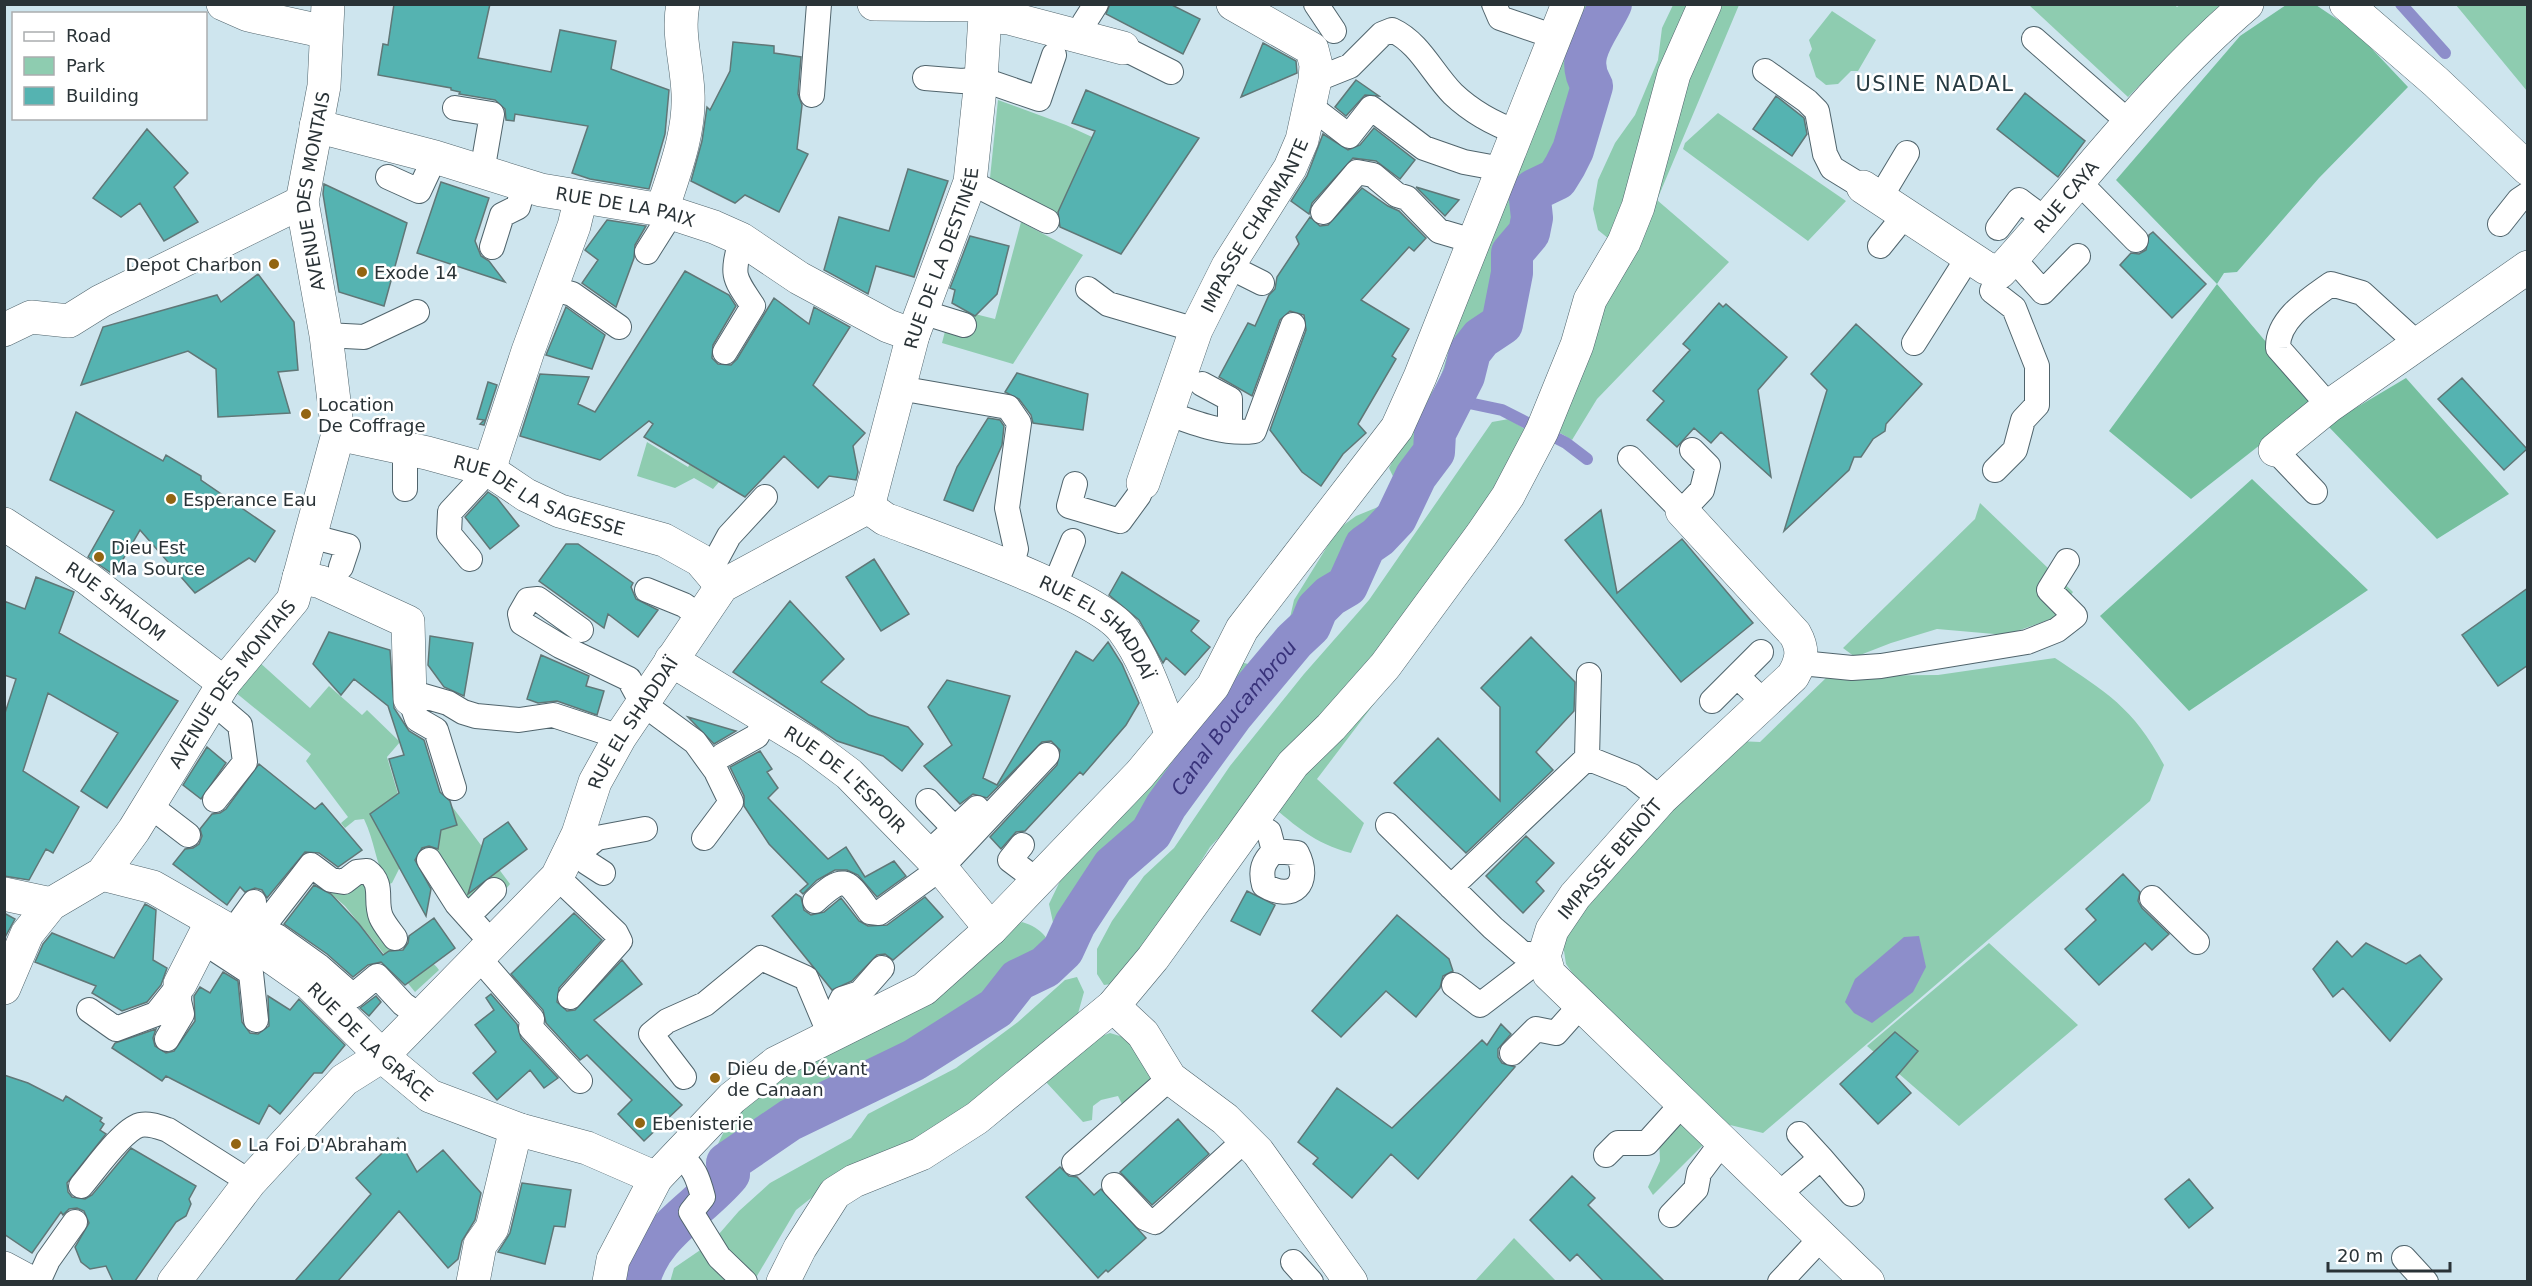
<svg xmlns="http://www.w3.org/2000/svg" width="2532" height="1286" viewBox="0 0 2532 1286" font-family="'DejaVu Sans',sans-serif">
<rect width="100%" height="100%" fill="#cee5ee"/>
<path fill="#8eccb0" d="M2174 4 2177 7 2180 5 2219 6 2128 97 2029 5Z
M1583 5H1622L1566 112 1552 179 1539 190 1532 238 1521 259 1495 334 1420 479 1398 487 1389 468 1421 407 1439 382 1456 328Z
M1673 5H1739L1657 200 1729 262 1597 399 1572 440 1550 427 1625 252 1598 230 1593 209 1598 180 1615 143 1635 115 1658 60 1662 28Z
M2456 5H2527V91Z
M1832 11 1876 40 1858 71H1851L1838 84 1826 85 1816 77 1809 55 1812 49 1809 40Z
M998 100 1066 125 1142 160 1084 156 1057 214 990 178Z
M1718 113 1846 201 1808 241 1683 149 1685 143Z
M1021 222 1083 255 1013 364 942 343 951 308 995 319Z
M1509 419 1525 429 1405 663 1317 779 1364 823 1351 853C1308 842 1291 820 1258 795L1210 847 1173 906 1112 984 1104 985 1097 974V949L1112 921 1144 876 1174 848 1230 766 1304 674 1369 600 1492 422Z
M711 429 742 455 713 489 694 478 675 488 637 476 647 442 688 467Z
M1980 503 2073 592 2054 618 2006 635 1937 629 1891 643 1855 657 1843 648 1975 519Z
M1378 507 1387 513 1349 574 1310 623 1303 629 1294 630 1289 622 1294 600 1338 529 1356 516Z
M2055 658C2107 693 2133 707 2164 765L2150 801 1763 1133 1726 1124 1590 998 1566 964 1562 938 1575 906 1738 741 1760 742 1828 676 1938 675Z
M258 661 310 708 329 686 362 715 367 710 400 742 387 757 406 821 448 801 510 884 476 926 420 865 408 863 399 869 392 883 387 885C375 861 375 842 364 819L355 820 345 828 341 823 348 817 306 761 311 754 235 692Z
M1240 662 1248 664C1260 685 1239 715 1228 734L1212 733 1209 713Z
M1174 761 1193 770 1194 783 1177 802 1152 824 1137 851 1072 933 1054 927 1049 904 1061 879 1158 770Z
M364 874C370 892 377 941 394 951 409 960 429 954 439 970L415 992 345 906 321 885Z
M1022 922C1042 928 1053 941 1055 962 993 1028 905 1063 826 1104 795 1121 768 1142 734 1155L718 1144 726 1127 744 1102Z
M1989 943 2078 1025 1959 1126 1867 1046Z
M1077 977 1084 992 1074 1028 929 1134 825 1187 796 1210 754 1281 670 1282 674 1268 712 1242 739 1211 770 1183 851 1138 868 1114 956 1068 1018 1022 1065 980Z
M1110 1033 1133 1040 1153 1077 1131 1106 1122 1104 1118 1096 1101 1100 1093 1106 1092 1120 1083 1122 1046 1082 1094 1039Z
M1676 1120 1703 1145 1653 1195 1648 1187 1660 1161 1659 1138Z
M1514 1238 1556 1281H1475Z"/>
<path fill="#75bf9e" d="M2286 5H2316L2356 32 2408 87 2319 178 2237 272 2224 273 2217 284 2316 401 2191 499 2109 431 2217 284 2116 180 2240 36Z
M2406 378 2509 494 2437 539 2327 425Z
M2252 479 2368 590 2189 711 2100 616Z"/>
<path fill="#8d8eca" d="M1919 936 1926 967 1913 992 1872 1023 1854 1013 1845 1002 1855 979 1904 937Z"/>
<g fill="none" stroke-linecap="round" stroke-linejoin="round">
<path stroke="#8d8eca" stroke-width="12" d="M2401 4 2445 53
M1450 399 1502 410 1566 443 1587 459"/>
<path stroke="#8d8eca" stroke-width="42" id="s1" d="M639 1282C649 1234 700 1209 729 1174L727 1163 790 1120 914 1060 996 1008 1018 980 1045 967 1063 950 1075 924 1113 866 1151 833 1166 806 1233 714 1294 641 1310 626 1317 609 1330 596 1347 586 1365 546 1378 537 1396 518 1416 476 1434 452 1435 433 1464 376 1470 352 1481 338 1502 324 1512 273V253L1529 233 1532 218 1530 199 1534 190 1557 179 1565 166 1573 150 1592 86C1573 56 1598 32 1611 4"/>
</g>
<path fill="#55b3b1" stroke="#607777" stroke-width="1.5" d="M394 4H490L478 58 551 72 560 30 616 41 611 69 669 90 665 134 649 189 590 179 572 173 588 126 515 114 514 121 506 120 505 109 495 100 459 94 460 92 451 90V88L378 75 383 44 388 45Z
M1110 4H1170L1200 19 1183 54 1106 14Z
M733 42 774 46V53L801 57 798 94 802 105 797 149 808 154 779 212 745 195 735 203 691 181 702 141 707 107 710 110 730 71Z
M1263 43 1296 61 1297 73 1241 97Z
M1356 80 1379 96 1365 95 1346 116 1335 107Z
M1086 90 1199 138 1121 254 1060 227 1058 212 1095 131 1072 123Z
M2025 93 2085 141 2058 177 1997 129Z
M1776 96 1804 118 1807 134 1792 156 1753 129Z
M1374 128 1415 160 1400 179 1376 161 1353 158 1312 203 1309 214 1291 201 1307 176 1323 134 1348 150 1360 145Z
M147 129 188 173 174 187 198 222 164 241 140 203 121 217 93 198Z
M908 169 948 181 914 277 876 266 868 294 824 270 839 217 889 231Z
M441 182 489 198 475 241 481 256 489 261 505 282 417 253Z
M324 184 407 223 384 306 339 292 323 194Z
M1416 187 1459 200 1445 216Z
M1362 188 1388 206 1399 211 1426 238 1414 251 1409 247 1361 300 1409 329 1392 356 1396 359 1358 424 1366 433 1343 454 1321 486 1302 472 1270 430 1306 330 1304 315 1290 311 1280 320 1252 396 1219 377 1248 323 1255 326 1269 295 1275 289 1277 277 1299 244 1296 237 1310 217 1320 226 1328 225Z
M607 220 646 226 635 245 634 258 616 307 582 283 598 260 585 250Z
M2153 232 2206 284 2172 318 2120 265 2131 253 2139 254 2146 250 2149 235Z
M970 236 1009 246 997 294 975 316 952 303 955 290 950 288Z
M685 271 729 295 736 306 713 345 712 358 718 364 731 365 737 359 774 298 809 324 814 307 850 327 813 385 865 433 853 446 858 472 856 480 829 476 818 488 784 456 745 497 644 437 653 424 649 421 600 460 520 436 540 374 589 377 578 404 595 412Z
M258 274 294 322 298 370 278 372 290 413 218 417 216 369 188 351 81 385 103 327 217 295 221 302Z
M1719 303 1723 307 1726 304 1787 357 1758 390 1771 477 1721 432 1711 443 1694 428 1677 447 1647 420 1664 401 1653 391 1690 350 1683 344Z
M566 307 605 335 592 369 546 355Z
M1856 324 1922 384 1886 424 1885 431 1873 439 1861 457H1854L1849 470 1784 531 1827 390 1811 374Z
M1017 373 1088 394 1083 430 1033 423 1031 415 1019 399 1005 392Z
M2462 378 2527 449 2504 470 2438 399Z
M488 382 497 385 484 425 480 424 484 420 477 419Z
M76 412 163 461 166 455 201 476V480L275 531 255 562 249 558 195 593 140 530 114 575 88 557 114 511 50 480Z
M988 418 1000 420 1004 426 1002 445 973 511 944 500 957 467Z
M488 492 497 498 519 526 490 549 465 517Z
M1601 510 1617 593 1682 539 1753 623 1681 682 1565 540Z
M566 544H578L633 583 631 587 636 599 658 610 638 637 608 614 604 628 539 581Z
M874 559 909 614 881 631 846 577Z
M1122 572 1199 621 1191 631 1210 647 1185 675 1166 658 1163 663 1139 620 1109 595Z
M36 577 74 592 59 633 178 701 107 808 81 791 118 733 48 693 23 771 79 807 53 853 46 849 29 880 4 876V716L16 679 4 675V601L25 609Z
M2528 588V665L2498 686 2462 635Z
M790 601 844 659 821 682 869 715 908 727 923 744 902 771 883 756 837 741 733 672Z
M329 632 390 650 394 708 409 731 424 740 440 792 450 801 457 825 441 830 438 849 429 846 422 848 415 860 431 889 426 916 370 814 399 793 389 759 404 755 388 706 354 679 341 695 313 664Z
M430 636 473 643 464 696 444 687 428 665Z
M1531 637 1575 682 1574 711 1536 752 1553 770 1466 853 1394 783 1438 738 1500 801V707L1481 688Z
M1108 642 1122 664 1139 703 1126 725 1083 775 1080 772 1025 831 1016 832 1001 849 990 837 1057 765 1060 750 1051 741 1042 742 987 798 973 794 960 804 924 766 952 745 928 707 947 680 1010 696 983 778 997 785 1076 651 1093 661Z
M541 655 589 676 586 686 604 691 597 715 557 701 538 703 527 699Z
M688 717 736 731 714 744Z
M207 747 226 763 201 799 183 785Z
M760 751 772 769 767 772 778 788 768 798 828 859 846 847 865 877 894 861 906 876 877 897 858 875 847 870H835L817 880 803 894 800 891 808 884 769 844 744 806V796L730 767Z
M259 764 315 809 322 803 362 850 338 867 319 853 305 852 267 898 262 890 255 888 245 892 240 887 227 905 173 864 185 849 193 848 199 844 202 836 200 829 212 814 220 813 226 809Z
M508 822 527 849 468 894 484 839Z
M1526 836 1554 863 1536 882 1544 891 1523 913 1486 876Z
M2123 874 2140 892 2138 901 2142 908 2169 934 2152 950 2145 943 2099 985 2065 949 2096 920 2086 909Z
M314 885 331 894 359 924 383 955 389 951 403 950 408 943 409 936 434 918 455 948 405 985 381 962 368 965 353 977 327 954 284 924Z
M1247 891 1275 905 1260 935 1231 921Z
M796 894 801 897 804 910 811 915 824 912 841 898 859 921 868 926 887 925 925 897 943 917 893 960 885 954 877 955 852 981 832 990 772 916Z
M145 904 156 910 153 960 167 968 161 985 147 1002 122 1011 92 993 96 986 35 962 43 944 52 933 114 958Z
M4 913 15 919 4 939Z
M574 913 602 940 559 988 557 1002 567 1011 575 1010 622 960 642 984 594 1020 682 1105 644 1141 618 1114 632 1100 587 1055 580 1060 546 1023 543 1010 511 974Z
M1397 915 1449 959 1453 971 1443 976 1440 988 1416 1017 1386 991 1341 1037 1312 1011Z
M2337 941 2352 957 2366 943 2406 964 2420 955 2442 979 2390 1041 2343 988 2333 997 2313 969Z
M223 972 238 981 242 1022 250 1033 258 1034 269 1026 268 996 290 1010 299 999 345 1045 322 1073H314L280 1114 269 1105 259 1124 166 1076 162 1081 112 1048 115 1043 156 1029 153 1038 155 1046 166 1053 174 1051 195 1021 194 996 200 987 210 993Z
M491 994 517 1024 521 1038 558 1078 544 1088 530 1070 497 1100 473 1073 496 1052 475 1025 494 1010 486 998Z
M376 996 381 1002 369 1016 360 1008Z
M1501 1024 1511 1034 1498 1049V1057L1502 1063 1515 1067 1418 1179 1391 1154 1352 1198 1313 1164 1318 1158 1298 1142 1337 1088 1392 1128 1482 1040 1487 1045Z
M1895 1032 1918 1051 1896 1077 1911 1093 1878 1124 1840 1084Z
M4 1075 28 1083 63 1101 66 1096 102 1118 100 1121 104 1124 100 1130 106 1134 67 1183 68 1192 72 1197 85 1199 92 1195 131 1148 196 1186 189 1199 191 1204 186 1216 176 1222 135 1281H113L106 1266 90 1269 81 1262 75 1247 89 1223 84 1211 77 1208 69 1209 63 1215 61 1212 32 1253 4 1234Z
M1178 1119 1209 1154 1152 1205 1120 1172Z
M398 1138 417 1172 443 1150 481 1193 475 1220 462 1241 458 1259 448 1268 399 1211 338 1281H295L371 1194 356 1178Z
M1060 1167 1069 1176 1077 1177 1094 1195 1101 1189 1146 1238 1108 1272 1106 1270 1098 1278 1026 1197Z
M1572 1176 1595 1198 1588 1205 1664 1281H1603L1577 1254 1570 1261 1530 1220Z
M2189 1179 2213 1208 2189 1228 2165 1199Z
M522 1183 571 1190 565 1227 554 1226 545 1264 498 1252 510 1233Z"/>
<g fill="none" stroke-linecap="round" stroke-linejoin="round">
<g stroke="#50646c" stroke-width="26">
<path id="lane" d="M1316 4 1334 31
M1494 4 1500 18 1555 37
M1080 37 1084 23 1096 4
M2034 39 2130 123
M1123 48 1171 72
M1765 71 1807 101 1817 111 1825 154 1832 168 1863 187
M925 78 962 81 981 79 1039 99 1054 55
M1315 80 1350 66 1382 34 1392 30C1420 43 1432 73 1453 94 1471 111 1494 124 1517 132
M812 95 819 4
M455 108 492 114 482 172
M1306 112 1319 113 1349 136 1371 108 1424 148 1464 162 1502 169
M388 177 419 191 435 157
M970 182 1047 221
M2079 182 2136 240
M1880 198 1907 153
M1323 212 1357 172 1373 175 1397 195 1407 198 1439 231 1473 241
M2500 224 2519 200 2528 194
M1998 228 2019 200 2046 220
M1880 246 1905 215
M492 247 502 215 518 207 524 186
M647 252 664 225 662 210
M2013 258 2043 292 2078 256
M1228 266 1262 283
M551 288 572 294 619 327
M1088 289 1108 304 1196 330
M922 312 964 325
M326 335 364 337 417 312
M1914 343 1969 256
M725 352 753 306C732 275 732 276 741 239
M1202 384 1230 399V430
M899 388 1008 407 1019 423 1007 508 1016 549 1011 568
M2329 406 2278 348C2277 319 2310 299 2331 284L2362 293 2408 335 2416 345
M1167 413C1194 423 1225 435 1254 431L1293 325
M2275 450 2315 492
M1630 458 1682 511 1702 490 1708 466 1692 450
M1995 470 2015 450 2023 420 2037 405V366L2014 308 1992 291 2000 272
M1075 484 1069 506 1120 521 1139 495 1143 483
M405 489V449
M310 536 348 546 341 567
M470 559 449 534 450 512 489 470
M710 571 729 536 765 497
M1054 587 1073 541
M647 590 684 605 701 617
M581 630 538 599 528 600 520 614 522 623 560 646 629 679 642 703 695 742 716 771 731 802 704 838
M1801 663 1852 668 1881 666 2027 642 2057 630 2075 616 2049 590 2067 561
M1737 676 1761 652
M410 692 448 703 463 712 476 716 519 720 553 715 620 737
M410 699 417 719 436 730 454 788
M1712 701 1737 676 1763 701
M213 702 240 725 245 762 215 800
M723 755 757 736 766 718
M1587 758 1632 776 1661 799
M928 801 954 828
M149 805 188 835
M1250 820 1269 832 1274 851C1263 862 1260 870 1264 885 1293 903 1312 883 1297 853L1274 851
M1388 825 1493 928 1522 953 1544 956 1480 1005 1454 985
M1022 845 1010 860 1038 881
M573 846 582 850 586 862 603 873
M582 850 597 838 645 829
M927 854 977 808
M429 860 457 904 492 943
M557 877 616 933 620 941 570 997
M1451 887 1587 758 1589 675
M2152 898 2197 942
M815 901C846 872 847 881 870 912L879 913 941 868 1047 755
M468 916 494 890
M235 934 238 924 254 902
M277 936 319 966 353 996 377 976 403 1004 420 1016
M202 941 251 973 256 1020
M253 944 259 932 311 865 331 880 344 882 357 872 367 871C385 884 374 900 381 917 384 924 390 931 395 938
M478 957 532 1019 531 1028 580 1081
M89 1010 116 1029 156 1014 180 984
M848 1026 840 1003 842 999 860 993 882 968
M167 1039 182 1014 179 1001 180 984
M1512 1053 1536 1029 1556 1033 1580 1006
M684 1077 651 1034 667 1021 705 1004 761 958 806 978 830 1035
M1799 1134 1821 1158
M678 1154C694 1166 698 1178 703 1197L691 1212 719 1257 745 1282
M1606 1155 1618 1143H1647L1683 1103
M1074 1163 1170 1078
M1114 1185 1145 1218 1155 1222 1245 1140
M81 1186C94 1171 122 1130 140 1125 150 1123 159 1127 168 1130L250 1182
M1779 1194 1821 1158 1852 1194
M1671 1215 1696 1189 1699 1173 1723 1141
M2404 1258 2426 1282
M1293 1262 1311 1282
M38 1282 48 1260 75 1222
M1780 1282 1823 1236"/>
</g>
<g stroke="#50646c" stroke-width="34">
<g id="street">
<path d="M223 4 248 15 326 32"/>
<path d="M874 4 983 5"/>
<path d="M2346 4 2436 82 2528 169"/>
<path d="M985 16 1009 18 1123 48"/>
<path id="s2" d="M316 126 435 157 541 190 662 210 714 227 741 239 799 278 888 326 913 335"/>
<path id="s3" d="M1863 187 1986 268 2000 272C2081 183 2154 83 2247 4"/>
<path d="M662 210C674 173 690 133 688 93 687 64 677 33 683 4"/>
<path d="M4 330 31 317 69 321 101 301 302 202"/>
<path id="s4" d="M338 434 427 453 489 470 526 495 560 511 664 540 700 560 722 586"/>
<path d="M2275 450 2329 406 2528 267"/>
<path d="M489 470 528 351 574 226 581 197"/>
<path id="s5" d="M1143 483 1196 330 1228 266 1290 168 1302 140 1315 80 1316 65 1312 49 1233 4"/>
<path id="s6" d="M868 507 913 335 970 182 981 79 985 16 983 4"/>
<path d="M1682 511 1795 634C1804 650 1802 660 1793 676L1661 799 1575 896 1552 930 1544 956 1549 974 1868 1282"/>
<path id="s7" d="M4 524 87 578 224 683"/>
<path d="M299 577 321 582 408 622 410 699"/>
<path id="s8" d="M671 660 809 744 849 774 941 868 991 929"/>
<path id="s9" d="M102 874 153 887 253 944 310 984 382 1056 430 1096 520 1130 587 1148 656 1178"/>
<path d="M4 894 51 904"/>
<path d="M180 984 212 921"/>
<path id="s10" d="M4 988 27 934 51 904 102 874 134 830 224 683 293 600 338 434 326 335 302 202 324 86 328 4"/>
<path d="M1113 1006 1143 1034 1170 1078 1225 1119 1258 1152 1351 1282"/>
<path d="M4 1268 30 1282"/>
<path id="s11" d="M174 1282 250 1182 344 1080 382 1056 557 877 578 834 595 782 620 737 722 586 868 507 885 519C934 538 1098 594 1124 631 1146 661 1158 700 1172 735"/>
<path d="M473 1282 480 1245 492 1228 513 1141 520 1130"/>
<path d="M609 1282 613 1260 656 1178 732 1098 776 1063 924 989 991 929 1140 774 1213 686 1242 629 1397 428 1420 377 1568 4"/>
<path d="M783 1282 800 1248 835 1193 854 1181 921 1154 977 1118 1113 1006 1153 958 1293 764 1331 727 1385 666 1482 534 1508 496 1542 431 1577 345 1590 300 1624 242 1638 207 1674 74 1705 4"/>
</g>
</g>
<use href="#lane" stroke="#fff" stroke-width="24"/>
<use href="#street" stroke="#fff" stroke-width="33"/>
</g>
<g fill="#936512" stroke="#fff" stroke-width="2">
<circle cx="274" cy="264" r="6"/>
<circle cx="362" cy="272" r="6"/>
<circle cx="306" cy="414" r="6"/>
<circle cx="171" cy="499" r="6"/>
<circle cx="99" cy="557" r="6"/>
<circle cx="715" cy="1078" r="6"/>
<circle cx="640" cy="1123" r="6"/>
<circle cx="236" cy="1144" r="6"/>
</g>
<g text-anchor="middle" dominant-baseline="central" stroke-width="5" stroke-linejoin="round" paint-order="stroke">
<g font-size="18" fill="#2a3337" stroke="#fff">
<text stroke="none"><textPath href="#s10" startOffset="909">AVENUE DES MONTAIS</textPath></text>
<text stroke="none"><textPath href="#s3" startOffset="262">RUE CAYA</textPath></text>
<text stroke="none"><textPath href="#s2" startOffset="320">RUE DE LA PAIX</textPath></text>
<text stroke="none"><textPath href="#s5" startOffset="282">IMPASSE CHARMANTE</textPath></text>
<text stroke="none"><textPath href="#s6" startOffset="260">RUE DE LA DESTINÉE</textPath></text>
<text stroke="none"><textPath href="#s4" startOffset="212">RUE DE LA SAGESSE</textPath></text>
<text stroke="none"><textPath href="#s7" startOffset="136">RUE SHALOM</textPath></text>
<text stroke="none"><textPath href="#s11" startOffset="1326">RUE EL SHADDAÏ</textPath></text>
<text stroke="none"><textPath href="#s10" startOffset="387">AVENUE DES MONTAIS</textPath></text>
<text stroke="none"><textPath href="#s11" startOffset="732">RUE EL SHADDAÏ</textPath></text>
<text stroke="none"><textPath href="#s8" startOffset="212">RUE DE L'ESPOIR</textPath></text>
<text transform="translate(1610 859) rotate(-50)">IMPASSE BENOÎT</text>
<text stroke="none"><textPath href="#s9" startOffset="321">RUE DE LA GRÂCE</textPath></text>
</g>
<g font-size="18" fill="#2a3337" stroke="#fff" text-anchor="start">
<text x="262" y="264" text-anchor="end">Depot Charbon</text>
<text x="374" y="272">Exode 14</text>
<text x="318" y="404">Location<tspan x="318" dy="21">De Coffrage</tspan></text>
<text x="183" y="499">Esperance Eau</text>
<text x="111" y="547">Dieu Est<tspan x="111" dy="21">Ma Source</tspan></text>
<text x="727" y="1068">Dieu de Dévant<tspan x="727" dy="21">de Canaan</tspan></text>
<text x="652" y="1123">Ebenisterie</text>
<text x="248" y="1144">La Foi D'Abraham</text>
</g>
<g font-size="20" font-style="italic" fill="#38327a" stroke="#fff">
<text stroke="none"><textPath href="#s1" startOffset="846">Canal Boucambrou</textPath></text>
</g>
<g font-size="21" letter-spacing="1.5" fill="#273a41" stroke="#fff">
<text x="1935" y="84">USINE NADAL</text>
</g>
</g>
<rect width="2532" height="1286" fill="none" stroke="#2a3337" stroke-width="12"/>
<rect x="12" y="12" width="195" height="108" fill="#ffffff" stroke="#aaadaf" stroke-width="1.5"/>
<rect x="24" y="32" width="30" height="9" fill="#ffffff" stroke="#aaadaf" stroke-width="1.5"/>
<text x="66" y="42" font-size="18" fill="#2a3337">Road</text>
<rect x="24" y="57" width="30" height="18" fill="#8eccb0" stroke="#aaadaf" stroke-width="1.5"/>
<text x="66" y="72" font-size="18" fill="#2a3337">Park</text>
<rect x="24" y="87" width="30" height="18" fill="#55b3b1" stroke="#aaadaf" stroke-width="1.5"/>
<text x="66" y="102" font-size="18" fill="#2a3337">Building</text>
<path d="M2328 1262v9h122v-9" fill="none" stroke="#2a3337" stroke-width="3"/>
<text x="2337" y="1262" font-size="18" fill="#2a3337" stroke="#ffffff" stroke-width="4.5" paint-order="stroke">20 m</text>
</svg>
